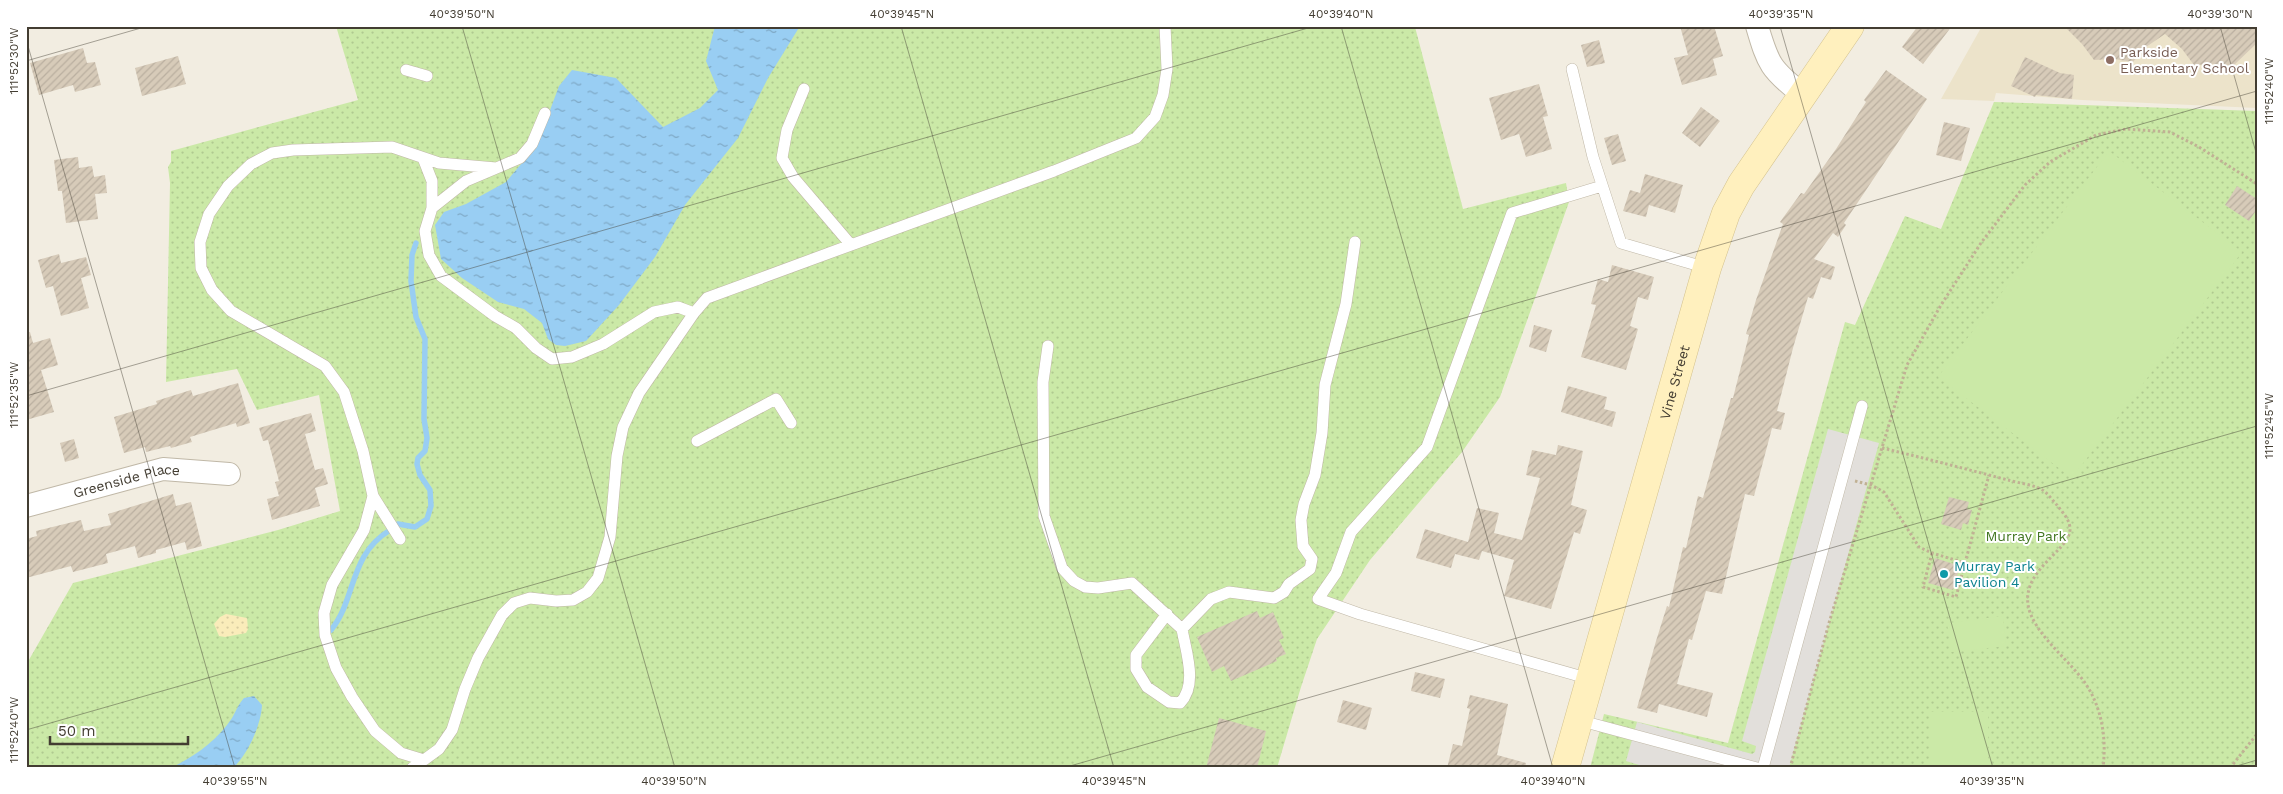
<svg xmlns="http://www.w3.org/2000/svg" width="2283" height="794" viewBox="0 0 2283 794" font-family="'Work Sans',sans-serif">
<defs>
<pattern id="green-dots" width="8" height="8" patternUnits="userSpaceOnUse" patternTransform="scale(1.25)"><rect width="8" height="8" fill="#cbe9a7"/><path d="M2 2h.1M6 6h.1" fill="none" stroke="#b0c990" stroke-width="1.8" stroke-linecap="round"/></pattern>
<pattern id="sand-dots" width="8" height="8" patternUnits="userSpaceOnUse" patternTransform="scale(1.25)"><rect width="8" height="8" fill="#faecba"/><path d="M2 2h.1M6 6h.1" fill="none" stroke="#d8cba0" stroke-width="1.8" stroke-linecap="round"/></pattern>
<pattern id="water-ripples" width="26" height="14" patternUnits="userSpaceOnUse" patternTransform="scale(1.25)"><rect width="26" height="14" fill="#99cef3"/><path d="M2 4q2-2 4 0t4 0M15 11q2-2 4 0t4 0" fill="none" stroke="#7ea8c5"/></pattern>
<pattern id="building-hatch" width="6" height="6" patternUnits="userSpaceOnUse" patternTransform="scale(1.25)"><rect width="6" height="6" fill="#d7cbb9"/><path d="M-1 1l2-2M0 6l6-6M5 7l2-2" fill="none" stroke="#baafa0"/></pattern>
</defs>
<rect width="100%" height="100%" fill="#f2ede1"/>
<path fill="#ece3ca" d="M1982 26H2257V108L2082 100 1996 93 1994 101 1941 99Z"/>
<path fill="url(#green-dots)" d="M336 26H1418L1415 27 1463 209 1566 183 1569 202 1500 397 1462 452 1370 560 1317 639 1301 687 1277 768H26V665L73 583 278 530 340 511 319 395 257 410 237 369 166 382 170 183 168 167 171 162V151L358 100Z
M1994 102 2257 111V768H1590L1604 714 1728 743 1845 322 1855 325 1905 216 1941 229Z"/>
<path fill="url(#sand-dots)" d="M226 614 247 618 248 629 246 633 225 637 219 636 214 624 220 617Z"/>
<path fill="#cbe9a7" d="M2109 151 2242 252 2072 478 1938 377Z
M2003 616 2006 646 1951 652 1947 623Z
M1929 712H1988V768H1929Z"/>
<path fill="#e2dfdb" d="M1828 429 1879 443 1789 768H1649L1626 761 1637 722 1752 754 1755 752 1756 746 1742 741Z"/>
<path fill="url(#water-ripples)" d="M715 26H800L768 78 738 138 685 205 655 257 619 305 586 341 565 346 556 345 548 339 542 323 524 309 498 302 462 278 441 259 435 225 444 212 466 204 506 182 527 157 546 121 559 86 572 70 616 78 663 127 700 108 718 90 706 61Z
M254 696 262 705C261 725 248 754 233 768H170C193 758 218 740 232 718 236 711 238 705 244 698Z"/>
<g fill="none" stroke-linecap="round" stroke-linejoin="round">
<path stroke="#99cef3" stroke-width="5.5" d="M398 524 415 527 427 519 431 506 430 490 420 475 417 464 418 458 425 451 427 438 424 419 425 339 416 317 411 281 412 255 416 243
M331 630C357 598 348 556 390 530"/>
</g>
<path fill="url(#building-hatch)" d="M1680 26H1714L1723 56 1713 59 1717 75 1682 85 1674 58 1688 55Z
M1918 26H1952L1923 64 1902 47Z
M2064 26H2257V43L2233 66 2213 64 2194 65 2182 49 2165 34 2146 47 2133 62 2114 59 2094 60 2082 44Z
M1599 40 1605 63 1587 67 1581 45Z
M83 48 87 63 95 62 101 85 75 92 73 85 39 95 30 63Z
M178 56 186 84 142 96 135 68Z
M2025 57 2060 73 2074 75 2072 99 2036 95 2035 97 2011 86Z
M1886 70 1927 99 1844 223 1846 225 1838 237 1833 233 1814 259 1835 267 1831 280 1821 277 1813 299 1808 297 1793 348 1777 411 1785 413 1781 430 1772 428 1754 496 1745 494 1722 594 1706 591 1692 640 1689 639 1677 684 1713 693 1707 717 1659 704 1657 713 1637 708 1656 641 1667 606 1669 607 1683 547 1686 548 1698 496 1703 498 1731 398H1733L1749 335 1746 334 1756 300 1783 224 1780 222 1801 193 1804 194 1836 149 1866 102 1864 100Z
M1539 84 1548 116 1543 117 1552 149 1526 157 1519 134 1501 140 1489 98Z
M1701 107 1720 121 1700 147 1682 133Z
M1944 122 1970 128 1961 161 1936 155Z
M1618 134 1626 161 1612 165 1604 138Z
M78 157 79 168 92 166 94 177 105 175 107 193 95 194 98 219 66 223 62 191H58L54 160Z
M1645 174 1683 185 1675 213 1649 205 1646 217 1623 211 1630 190 1640 193Z
M2237 186 2257 199V209L2249 221 2225 205Z
M59 254 61 263 86 257 91 275 81 278 89 308 61 316 53 286 46 288 38 260Z
M1612 265 1654 277 1648 300 1638 297 1630 326 1638 329 1626 370 1581 357 1596 305 1591 304 1598 279 1608 282Z
M1534 325 1552 330 1546 352 1529 347Z
M26 332H30L33 343 50 338 58 365 41 370 54 412 26 420Z
M238 383 250 423 237 427 236 423 190 437 192 442 171 448 170 446 146 452 145 447 124 453 114 417 157 404 156 401 191 390 193 396Z
M1568 386 1607 397 1604 409 1616 412 1612 427 1561 412Z
M311 413 316 431 305 434 315 470 323 468 328 484 315 488 320 506 272 520 267 499 279 496 275 482 279 481 268 440 263 441 259 428Z
M74 439 79 458 65 462 60 443Z
M1558 445 1583 451 1571 505 1587 510 1580 534 1574 532 1551 609 1504 596 1514 560 1482 551 1479 560 1455 554 1451 568 1416 558 1425 529 1468 542 1477 508 1499 513 1494 533 1522 540 1540 478 1526 475 1532 450 1556 455Z
M173 494 176 506 191 502 202 546 187 550 185 542 156 550V553L138 558 135 546 106 554 108 563 73 572 71 566 26 578V539L37 536 36 531 81 520 84 531 111 525 108 514Z
M1949 497 1969 502 1967 509 1972 510 1968 525 1963 523 1961 530 1941 524Z
M1935 558 1960 566 1953 590 1928 583Z
M1257 611 1260 618 1273 612 1284 638 1279 640 1286 654 1276 658 1277 661 1231 681 1224 666 1212 672 1197 637Z
M1415 672 1445 679 1440 698 1411 691Z
M1470 695 1508 704 1497 755 1526 763 1525 768H1447L1453 744 1462 746 1470 709 1467 708Z
M1343 700 1372 708 1366 730 1337 722Z
M1219 718 1266 731 1257 768H1206Z"/>
<g fill="none" stroke-linecap="round" stroke-linejoin="round">
<g stroke="#c0b8a7" stroke-width="12">
<path id="lane" d="M1572 69 1593 157 1621 243 1707 268
M406 70 427 76
M804 89 787 130 782 158 793 177 851 245 1054 171 1136 138 1155 117 1163 95 1167 69 1165 26
M423 158 432 181V208L425 231 429 255 441 276 495 316 516 328 536 348 552 359 572 357 603 344 654 312 678 307 694 313
M432 208 466 181 520 158 532 144 545 113
M1048 346 1043 382 1044 516 1062 568 1074 581 1085 587 1098 588 1132 583 1182 629
M697 441 776 399 791 423
M373 496 363 451 344 392 325 366 231 311 212 290 201 268 200 242 209 214 228 186 251 164 272 153 293 150 392 147 439 163 496 168
M400 539 373 496 364 530 332 585 324 613 325 635 336 668 352 697 375 731 401 753 424 760 412 768
M1167 614 1136 655V669L1147 687 1169 702 1180 703C1198 685 1186 652 1182 629L1211 599 1229 592 1274 598 1284 592 1289 584 1310 569 1312 559 1303 546 1301 520 1304 504 1315 475 1322 433 1325 385 1346 304 1355 242
M1590 679 1360 614 1318 599 1336 573 1351 532 1427 447 1512 213 1602 186
M1578 720 1757 768
M424 760 439 749 452 730 465 689 478 658 502 615 514 603 530 598 556 601 573 600 587 592 598 578 610 537 617 456 623 427 639 393 694 313 707 298 851 245
M1763 768 1862 406"/>
</g>
<g stroke="#c0b8a7" stroke-width="24">
<g id="street">
<path d="M1757 26C1768 64 1771 70 1802 94"/>
<path id="s1" d="M26 506 163 469 229 474"/>
</g>
</g>
<g stroke="#d4c28e" stroke-width="29">
<g id="secondary">
<path id="s2" d="M1565 768 1707 268 1726 213 1741 185 1850 26"/>
</g>
</g>
<path stroke="#c0b194" stroke-width="3" stroke-dasharray="2.5 2.5" stroke-linecap="butt" d="M1882 448C1924 458 1966 469 2008 480 2018 483 2036 485 2044 491 2049 495 2053 501 2057 505 2062 512 2069 518 2070 528 2072 553 2006 574 2035 623 2047 643 2064 657 2079 675 2101 701 2107 735 2103 768
M1855 481 1871 485 1884 492 1919 547 1932 553 1965 563 1989 475
M1932 553 1923 587 1956 597 1965 563
M1790 768 1829 623 1907 365 1941 305 1981 243 2025 185 2050 162 2096 135 2126 129 2170 132 2199 147 2257 184
M2230 768 2257 734"/>
<use href="#lane" stroke="#fff" stroke-width="11"/>
<use href="#street" stroke="#fff" stroke-width="22"/>
<use href="#secondary" stroke="#fff0be" stroke-width="28"/>
</g>
<path fill="none" stroke="#433d32" stroke-width="1" stroke-opacity="0.45" d="M462 26 675 768M901 26 1114 768M1341 26 1553 768M1780 26 1993 768M2220 26 2257 156M26 39 235 768M26 61 148 26M26 396 1315 26M26 730 2257 91M1063 768 2257 426M2230 768 2257 760"/>
<circle fill="#8d6e63" stroke="#fff" stroke-width="2" cx="2110" cy="60" r="5"/>
<circle fill="#0f9aa8" stroke="#fff" stroke-width="2" cx="1944" cy="574" r="5"/>
<g text-anchor="middle" dominant-baseline="central" stroke-width="4" stroke-linejoin="round" paint-order="stroke">
<g font-size="14" fill="#785e54" stroke="#fff" text-anchor="start">
<text x="2120" y="52">Parkside<tspan x="2120" dy="16">Elementary School</tspan></text>
</g>
<g font-size="14" fill="#433d32" stroke="#fff">
<text stroke="none"><textPath href="#s2" startOffset="401">Vine Street</textPath></text>
<text stroke="none"><textPath href="#s1" startOffset="104">Greenside Place</textPath></text>
</g>
<g font-size="14" fill="#437723" stroke="#fff">
<text x="2026" y="536">Murray Park</text>
</g>
<g font-size="14" fill="#0d838f" stroke="#fff" text-anchor="start">
<text x="1954" y="566">Murray Park<tspan x="1954" dy="16">Pavilion 4</tspan></text>
</g>
</g>
<rect width="2283" height="794" fill="none" stroke="#ffffff" stroke-width="55"/>
<path d="M50 736v8h138v-8" fill="none" stroke="#433d32" stroke-width="2.5"/>
<text x="58" y="736" font-size="15" fill="#433d32" stroke="#ffffff" stroke-width="4" paint-order="stroke">50 m</text>
<rect x="28" y="28" width="2228" height="738" fill="none" stroke="#433d32" stroke-width="2"/>
<g font-size="12" text-anchor="middle" fill="#433d32">
<text x="462" y="18">40°39'50"N</text>
<text x="902" y="18">40°39'45"N</text>
<text x="1341" y="18">40°39'40"N</text>
<text x="1781" y="18">40°39'35"N</text>
<text x="2220" y="18">40°39'30"N</text>
<text transform="translate(14 61) rotate(-90)" y="4">111°52'30"W</text>
<text transform="translate(2269 91) rotate(-90)" y="4">111°52'40"W</text>
<text transform="translate(14 395) rotate(-90)" y="4">111°52'35"W</text>
<text transform="translate(2269 426) rotate(-90)" y="4">111°52'45"W</text>
<text transform="translate(14 730) rotate(-90)" y="4">111°52'40"W</text>
<text x="235" y="785">40°39'55"N</text>
<text x="674" y="785">40°39'50"N</text>
<text x="1114" y="785">40°39'45"N</text>
<text x="1553" y="785">40°39'40"N</text>
<text x="1992" y="785">40°39'35"N</text>
</g>
</svg>
